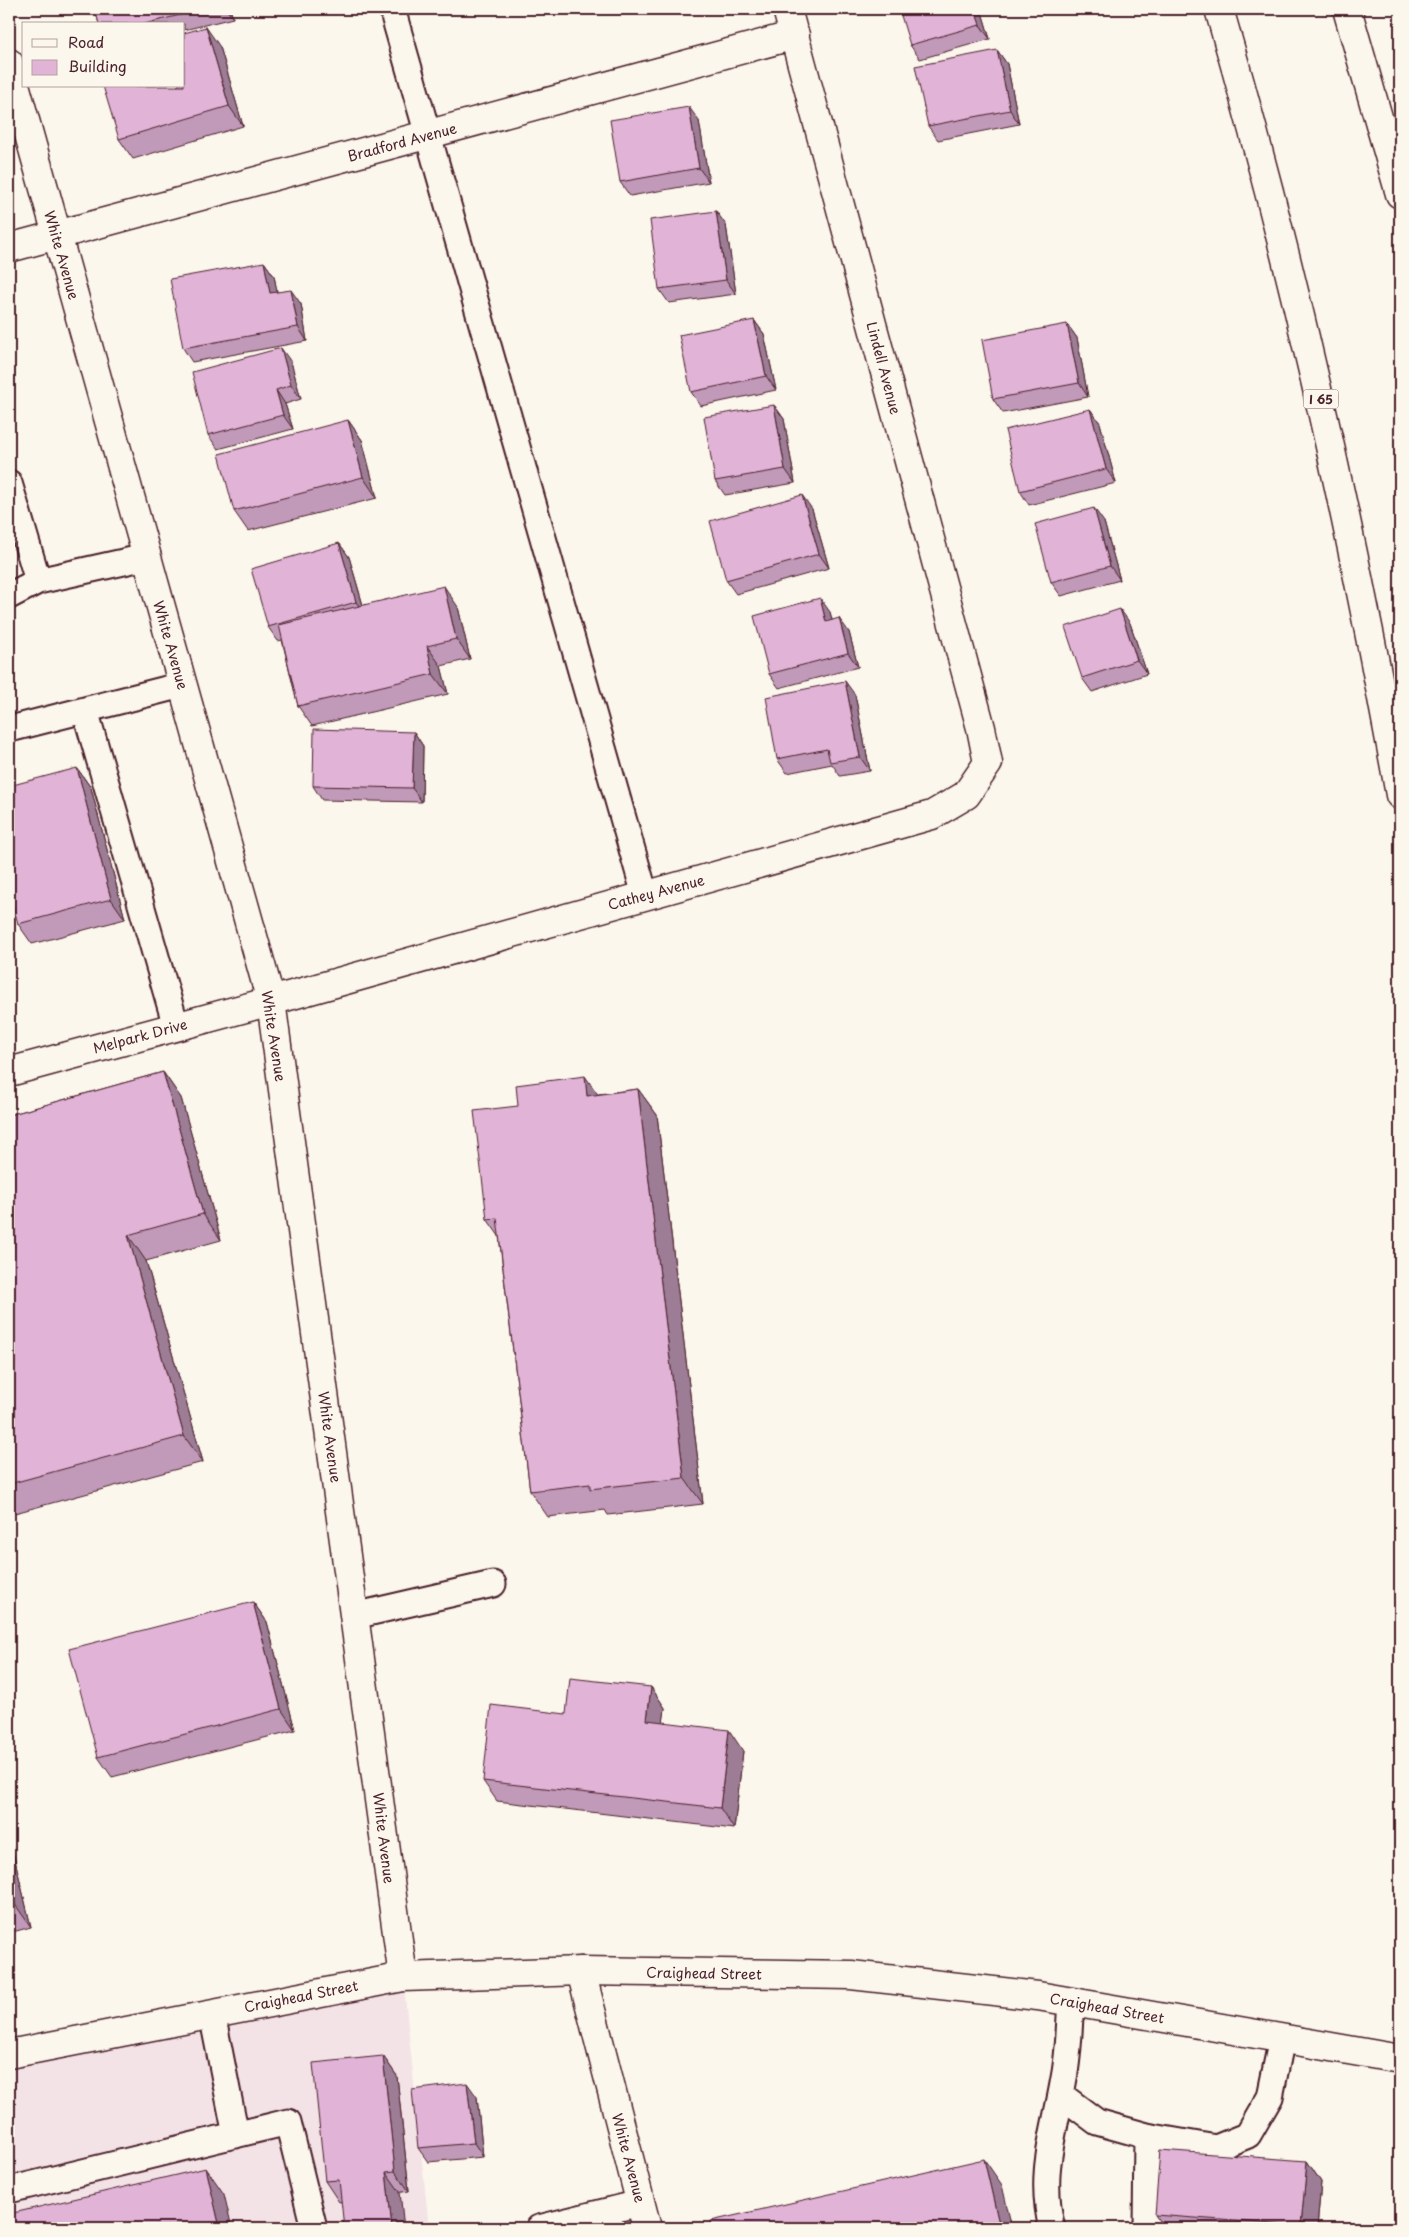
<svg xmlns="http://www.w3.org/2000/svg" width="1409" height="2237" viewBox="0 0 1409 2237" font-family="'Playpen Sans',sans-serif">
<rect width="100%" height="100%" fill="#fbf7ec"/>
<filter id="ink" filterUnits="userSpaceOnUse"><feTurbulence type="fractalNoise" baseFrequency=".02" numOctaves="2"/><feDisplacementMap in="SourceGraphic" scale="10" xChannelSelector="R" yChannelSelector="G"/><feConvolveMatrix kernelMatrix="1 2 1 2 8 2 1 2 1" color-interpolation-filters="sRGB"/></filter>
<g filter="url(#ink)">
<path fill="#f3e3e6" d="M403 1977 429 2228H9V2054Z"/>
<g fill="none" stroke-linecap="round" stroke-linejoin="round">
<g stroke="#4a1f2b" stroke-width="29">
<path id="service" d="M392 9 645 895
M9 483 38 581
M9 596 38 581 146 557
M85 710 176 1026
M10 729 182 685
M354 1616 493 1584
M212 2014 236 2135
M1061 2095 1097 2122 1147 2136 1216 2148 1248 2135 1270 2097 1282 2038
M9 2190 288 2122 314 2228
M539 2228 640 2203
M1052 2228C1038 2173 1055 2132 1064 2078 1069 2053 1069 2027 1071 2001
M1146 2228 1147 2136"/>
</g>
<g stroke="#4a1f2b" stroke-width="31">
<path id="minor" d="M9 63 271 1001 403 1977
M9 248 795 35
M9 1072 271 1001 932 815 966 795 988 763 981 728 787 9
M581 1971 647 2228"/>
</g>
<g stroke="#4a1f2b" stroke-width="31">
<path id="tertiary" d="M9 2054 403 1977 581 1971 851 1975 1038 1996 1400 2059"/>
</g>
<g stroke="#4a1f2b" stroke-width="31">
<path id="motorway" d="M1219 9C1294 268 1352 530 1400 795
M1347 9 1400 194"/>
</g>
<use href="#service" stroke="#fbf7ec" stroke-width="25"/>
<use href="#minor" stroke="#fbf7ec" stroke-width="28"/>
<use href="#tertiary" stroke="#fbf7ec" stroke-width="28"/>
<use href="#motorway" stroke="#fbf7ec" stroke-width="28"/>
</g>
<path fill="#c19ab9" stroke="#4a1f2b" d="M95 9H230L233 18 184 30V24H99Z
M981 9 990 39 920 59 910 45Z
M220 47 243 126 133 159 119 139Z
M997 50 1007 64 1019 124 938 140 928 126Z
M699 121 709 182 630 196 620 182Z
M726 225 736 294 669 303 659 289Z
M264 262 274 276 277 292 301 304 307 341 192 362 183 348Z
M754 320 764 334 776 390 701 406 691 392Z
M1067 324 1077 338 1088 397 1003 413 993 399Z
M291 362 301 399 285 404 293 429 218 449 208 435Z
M774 405 784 419 795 483 725 495 715 481Z
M1090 409 1100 423 1116 483 1029 505 1020 491Z
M348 420 362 440 377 498 248 531 234 511Z
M812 509 829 568 736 594 726 580Z
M1104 522 1120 580 1061 596 1051 582Z
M339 543 349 557 363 605 458 607 470 659 441 666 448 694 312 726 298 706 282 640 278 641 268 627Z
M830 612 832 620 849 632 858 667 779 688 769 674Z
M1130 623 1147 674 1092 692 1082 678Z
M855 695 870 771 840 776 832 764 787 773 777 759Z
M414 732 423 746 422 802 322 800 313 786Z
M77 768 91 788 125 919 32 944 18 924Z
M163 1072 181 1098 221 1240 146 1261 203 1462 15 1513 9 1504V1115Z
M638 1089 657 1115 703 1504 608 1515 605 1510 548 1517 530 1491 499 1236 487 1219 518 1106 598 1094Z
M253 1602 267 1622 295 1730 112 1777 98 1757Z
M651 1687 665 1708 663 1722 743 1751 734 1829 497 1801 483 1781 566 1714Z
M9 1835 31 1927 9 1933Z
M383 2056 397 2076 409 2191 339 2202 325 2181Z
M477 2097 483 2157 428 2162 418 2148Z
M1307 2161 1321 2182 1317 2228H1164L1155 2215Z"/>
<path fill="#9d7d96" stroke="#4a1f2b" d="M226 9H230L233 18Z
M975 9H981L990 39 980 25Z
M206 27 220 47 243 126 229 106Z
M997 50 1007 64 1019 124 1010 110Z
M689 107 699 121 709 182 699 168Z
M716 211 726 225 736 294 726 280Z
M264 262 274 276 280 307 270 293Z
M291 290 301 304 307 341 298 327Z
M754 320 764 334 776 390 766 376Z
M1067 324 1077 338 1088 397 1079 383Z
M281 348 291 362 301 399 291 385Z
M276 390 285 404 293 429 283 415Z
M774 405 784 419 795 483 785 469Z
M1090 409 1100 423 1116 483 1106 469Z
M348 420 362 440 377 498 363 477Z
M802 495 812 509 829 568 819 554Z
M1094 508 1104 522 1120 580 1110 566Z
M339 543 349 557 366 616 356 602Z
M444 586 458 607 470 659 456 639Z
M820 598 830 612 836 636 826 622Z
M1120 609 1130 623 1147 674 1137 660Z
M839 618 849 632 858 667 848 653Z
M427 646 441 666 448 694 433 674Z
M845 681 855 695 870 771 860 757Z
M414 732 423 746 422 802 412 788Z
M77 768 91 788 125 919 111 899Z
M163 1072 181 1098 221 1240 203 1214Z
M585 1076 603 1102 587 1096Z
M638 1089 657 1115 703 1504 684 1478Z
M128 1235 146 1261 203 1462 184 1436Z
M253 1602 267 1622 295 1730 281 1709Z
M651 1687 665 1708 661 1741 647 1720Z
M729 1730 743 1751 734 1829 720 1808Z
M9 1835 31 1927 9 1896Z
M383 2056 397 2076 409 2191 395 2171Z
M467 2083 477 2097 483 2157 474 2143Z
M984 2159 1002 2185 1012 2228H1000Z
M1307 2161 1321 2182 1317 2228H1302L1301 2226Z
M206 2168 224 2194 232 2228H220Z
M386 2172 400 2192 404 2228H392Z"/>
<path fill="#e0b3d7" stroke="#4a1f2b" d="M95 9H204L144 24H99Z
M899 9H975L980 25 910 45Z
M206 27 229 106 119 139 103 86H184V33Z
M997 50 1010 110 928 126 915 66Z
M689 107 699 168 620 182 610 120Z
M716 211 726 280 659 289 650 220Z
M264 262 270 293 291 290 298 327 183 348 170 279Z
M754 320 766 376 691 392 679 335Z
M1067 324 1079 383 993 399 982 340Z
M281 348 291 385 276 390 283 415 208 435 192 372Z
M774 405 785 469 715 481 704 417Z
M1090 409 1106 469 1020 491 1005 430Z
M348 420 363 477 234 511 219 454Z
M802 495 819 554 726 580 710 521Z
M1094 508 1110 566 1051 582 1035 524Z
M339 543 356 602 268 627 251 569Z
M444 586 456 639 427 646 433 674 298 706 279 625Z
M820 598 826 622 839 618 848 653 769 674 754 616Z
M1120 609 1137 660 1082 678 1065 627Z
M845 681 860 757 830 762 827 749 777 759 766 697Z
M314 729 414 732 412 788 313 786Z
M77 768 111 899 18 924 9 890V786Z
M163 1072 203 1214 128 1235 184 1436 9 1484V1115Z
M585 1076 587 1096 638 1089 684 1478 590 1489V1484L530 1491 497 1218 487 1219 474 1111 518 1106 516 1085Z
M253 1602 281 1709 98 1757 69 1649Z
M570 1678 651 1687 647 1720 729 1730 720 1808 483 1781 491 1705 566 1714Z
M383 2056 395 2171 386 2172 392 2228H344L339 2180 325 2181 313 2063Z
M467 2083 474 2143 418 2148 412 2090Z
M1160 2150 1307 2161 1301 2226 1155 2215Z
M984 2159 1000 2228H712L711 2221Z
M206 2168 220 2228H9V2214Z"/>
</g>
<g text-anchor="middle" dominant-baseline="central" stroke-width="4" stroke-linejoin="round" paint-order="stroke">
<rect fill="#fbf7ec" stroke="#7f6065" stroke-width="1" x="1303.5" y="389.5" width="35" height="19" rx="4"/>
<g font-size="12" font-weight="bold" fill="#4a1f2b">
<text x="1321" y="399">I 65</text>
</g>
<g font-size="14" fill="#4a1f2b" stroke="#fbf7ec">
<text transform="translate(402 142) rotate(-15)">Bradford Avenue</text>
<text transform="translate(62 255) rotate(74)">White Avenue</text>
<text transform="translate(884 368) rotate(75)">Lindell Avenue</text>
<text transform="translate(171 645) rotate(74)">White Avenue</text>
<text transform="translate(656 892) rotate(-15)">Cathey Avenue</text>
<text transform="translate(140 1036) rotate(-15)">Melpark Drive</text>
<text transform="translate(274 1036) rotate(81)">White Avenue</text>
<text transform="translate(330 1437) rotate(82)">White Avenue</text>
<text transform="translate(384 1838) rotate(83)">White Avenue</text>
<text transform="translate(704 1973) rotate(1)">Craighead Street</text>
<text transform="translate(301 1996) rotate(-11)">Craighead Street</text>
<text transform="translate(1107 2008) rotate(10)">Craighead Street</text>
<text transform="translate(629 2158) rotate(75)">White Avenue</text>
</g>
</g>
<rect width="1409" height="2237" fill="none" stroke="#fbf7ec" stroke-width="30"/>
<rect x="15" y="15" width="1379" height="2207" fill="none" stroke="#4a1f2b" stroke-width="2" filter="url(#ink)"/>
<rect x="22" y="22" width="162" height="65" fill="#fbf7ec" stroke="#b4a19f"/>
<rect x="32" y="39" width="25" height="8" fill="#fbf7ec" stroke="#b4a19f"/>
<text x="68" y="48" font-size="15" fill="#4a1f2b">Road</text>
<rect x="32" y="60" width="25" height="15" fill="#e0b3d7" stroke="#b4a19f"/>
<text x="68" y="72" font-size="15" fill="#4a1f2b">Building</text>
</svg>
